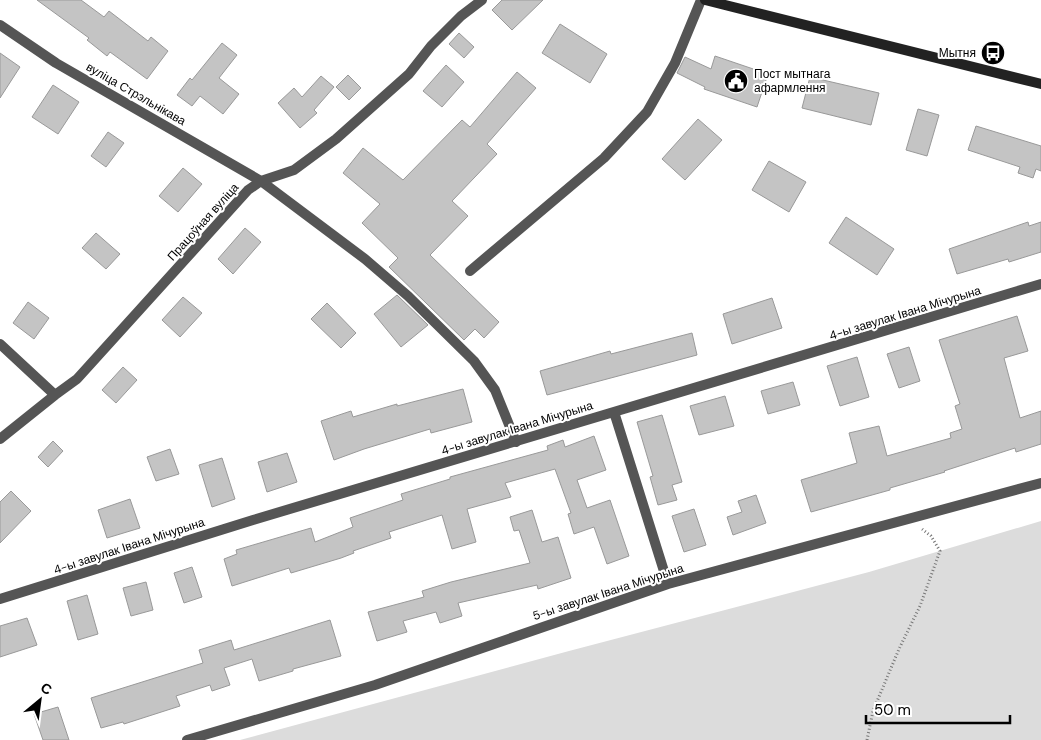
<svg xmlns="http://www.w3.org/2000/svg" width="1041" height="740" viewBox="0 0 1041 740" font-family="'DM Sans',sans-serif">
<rect width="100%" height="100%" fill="#fff"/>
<path fill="#dcdcdc" d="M1041 521V740H240L569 651 869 572Z"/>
<path fill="#c4c4c4" stroke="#999" d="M37 0H81L104 17 109 11 148 41 151 37 168 51 147 79 110 52 107 56 87 40 89 38Z
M502 0H543L512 30 492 10Z
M560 24 607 54 590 83 542 53Z
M459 33 474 47 464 58 449 44Z
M222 43 237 55 219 78 239 94 223 114 200 96 192 106 177 95 190 78 192 80Z
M0 53 20 67 0 98Z
M715 56 768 74 757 107 704 89 705 87 677 73 685 57 711 69Z
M446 65 464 82 442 107 423 91Z
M517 72 536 88 487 144 497 154 452 201 468 216 430 255 499 322 484 338 475 329 464 340 389 267 398 258 362 223 380 204 343 173 363 148 403 180 462 120 470 127Z
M348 75 361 88 349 100 336 87Z
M321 76 334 87 314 110 317 113 300 128 278 103 294 88 302 97Z
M810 77 879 93 871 125 802 108Z
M53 85 79 102 58 134 32 117Z
M918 109 939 115 927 156 906 150Z
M698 119 722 140 685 180 662 159Z
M976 126 1041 146V171L1036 169 1033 178 1018 173 1020 167 968 150Z
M108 132 124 143 106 167 91 156Z
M769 161 806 182 789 212 752 190Z
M183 168 202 184 178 212 159 196Z
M846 217 894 249 877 275 829 243Z
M1028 222 1029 226 1041 222V252L1009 262 1008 259 957 274 949 249Z
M245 228 261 242 233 274 218 259Z
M96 233 120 254 106 269 82 248Z
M397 295 428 325 401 347 374 314Z
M183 297 202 313 180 337 162 320Z
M772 298 782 328 732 344 723 314Z
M28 302 49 318 34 339 13 323Z
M327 303 356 333 341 348 311 319Z
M1017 316 1028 351 1004 358 1020 418 1041 411V444L1016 452 1015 448 944 471 945 472 890 488V490L811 512 801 480 857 463 849 433 879 426 887 456 951 438 950 433 962 429 955 406 960 404 939 340Z
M692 333 697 355 547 395 540 371 610 351 611 354Z
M909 347 920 381 899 388 887 354Z
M857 357 869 397 840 406 827 366Z
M123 367 137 380 116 403 102 390Z
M793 382 800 405 768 414 761 391Z
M463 389 472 422 431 433 430 429 364 449 334 460 321 421 351 411 353 417 397 404V406Z
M725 396 734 426 699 435 690 406Z
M662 415 682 482 672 485 677 500 658 505 650 477 653 476 637 422Z
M594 436 606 470 577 480 587 508 610 500 629 556 607 564 594 527 574 534 568 514 571 513 555 469 505 483 511 497 467 509 476 542 452 549 442 515 389 532 391 538 353 551 354 553 341 558 291 573 289 568 232 586 224 559 237 554 236 550 311 528 315 542 353 527 350 518 403 500 401 494 450 479V477L548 450 547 446 563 440 565 447Z
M53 441 63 451 48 467 38 457Z
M170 449 179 474 156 481 147 457Z
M287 453 297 482 267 492 258 462Z
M222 458 235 499 212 507 199 465Z
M11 491 31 511 0 543V502Z
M756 495 766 523 733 535 727 517 742 512 738 501Z
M130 499 140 528 107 538 98 510Z
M694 509 706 545 684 552 672 516Z
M532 510 542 542 558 537 571 578 538 589 537 585 458 603 462 616 440 623 436 612 403 621 407 632 377 641 368 612 424 597 422 591 451 582 530 563 519 530 514 531 510 517Z
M192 567 202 597 184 603 174 573Z
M146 582 153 610 131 616 123 588Z
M87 595 98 634 78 640 67 601Z
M27 618 37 645 0 657V626Z
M330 620 341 656 293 669V671L259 681 252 659 224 668 230 685 212 691 210 685 176 696 180 706 124 724 123 722 101 728 91 698 203 663 199 650 231 640 234 650Z
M58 707 69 740H43L34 714Z"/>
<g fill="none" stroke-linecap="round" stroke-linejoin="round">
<path stroke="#777" stroke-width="3" stroke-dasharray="1 2.5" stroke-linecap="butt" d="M867 740 873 711 899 649 920 606 940 551 931 536 922 529"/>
<path stroke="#555" stroke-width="10" d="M261 181 365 259 408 296 474 361 495 390 516 442
M470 271 604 158 647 112 675 63 701 0"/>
<path stroke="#555" stroke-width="10" d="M0 25 56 63 261 181
M0 344 55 395
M614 412 668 584
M0 439 55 395 77 379 248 190 261 181 294 170 336 139 409 74 431 46 461 16 482 0
M0 599 253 520 1041 284
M187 740 375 685 668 584 1041 483"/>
<path stroke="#222" stroke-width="10" d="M705 0 1041 84"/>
</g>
<defs>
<g id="bus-disc" transform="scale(1.25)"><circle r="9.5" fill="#000" stroke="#fff"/><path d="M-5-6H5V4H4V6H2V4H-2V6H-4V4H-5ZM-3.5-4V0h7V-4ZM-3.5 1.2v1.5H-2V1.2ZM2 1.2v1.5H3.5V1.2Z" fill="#fff"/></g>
<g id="civic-disc" transform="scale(1.25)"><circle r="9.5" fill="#000" stroke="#fff"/><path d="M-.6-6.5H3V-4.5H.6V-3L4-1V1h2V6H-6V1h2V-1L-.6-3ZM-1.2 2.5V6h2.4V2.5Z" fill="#fff"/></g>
</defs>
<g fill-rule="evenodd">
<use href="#bus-disc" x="993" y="53"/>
<use href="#civic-disc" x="736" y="81"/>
</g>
<g text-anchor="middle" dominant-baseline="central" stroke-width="4" stroke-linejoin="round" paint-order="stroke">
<g font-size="12" fill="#000" stroke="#fff" text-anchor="end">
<text x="976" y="53">Мытня</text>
<text x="754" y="74" text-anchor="start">Пост мытнага<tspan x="754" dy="14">афармлення</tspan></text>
</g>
<g font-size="12" fill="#000" stroke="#fff">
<text transform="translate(136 94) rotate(30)">вуліца Стрэльнікава</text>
<text transform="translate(203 222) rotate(-48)">Працоўная вуліца</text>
<text transform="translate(905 313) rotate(-17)">4-ы завулак Івана Мічурына</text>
<text transform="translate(517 428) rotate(-17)">4-ы завулак Івана Мічурына</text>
<text transform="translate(129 546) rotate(-18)">4-ы завулак Івана Мічурына</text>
<text transform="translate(608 592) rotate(-18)">5-ы завулак Івана Мічурына</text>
</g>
</g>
<g transform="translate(40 700) rotate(29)" stroke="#ffffff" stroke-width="4" paint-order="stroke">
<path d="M0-4L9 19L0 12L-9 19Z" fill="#000000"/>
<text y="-8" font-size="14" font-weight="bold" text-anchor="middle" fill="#000000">С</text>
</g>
<path d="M866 715v8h144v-8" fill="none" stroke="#000000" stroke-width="2.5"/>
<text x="874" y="715" font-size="15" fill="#000000" stroke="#ffffff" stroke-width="4" paint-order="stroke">50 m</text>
</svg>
